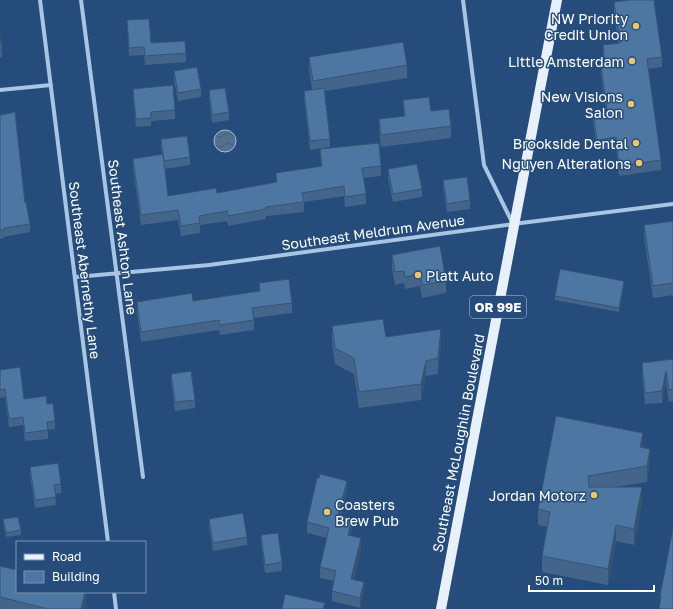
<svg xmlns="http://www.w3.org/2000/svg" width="673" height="609" viewBox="0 0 673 609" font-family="'Golos Text',sans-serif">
<defs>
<pattern id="water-waves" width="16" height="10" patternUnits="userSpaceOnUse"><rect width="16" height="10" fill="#537091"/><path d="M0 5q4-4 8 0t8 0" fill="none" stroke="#4f5a68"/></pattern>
</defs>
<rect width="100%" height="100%" fill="#254c7a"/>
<path fill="url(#water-waves)" stroke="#9dc0e4" d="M214 141a11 11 0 1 1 22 0a11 11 0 1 1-22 0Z"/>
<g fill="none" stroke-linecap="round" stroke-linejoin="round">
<path stroke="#a9c5e4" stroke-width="4" d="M40 0 108 542
M81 0 143 477
M463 0 484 165 512 222
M0 90 51 85
M76 277 209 265 513 224 673 204
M114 592 116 609"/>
<path stroke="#e8f0fc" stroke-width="10" d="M441 609 557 0"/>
</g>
<path fill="#43658c" d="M614 2 662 57V67L648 69 661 160V170L619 176 616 147 597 150 593 121V112L606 110 601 75V65H604L603 55V45L618 43 614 12Z
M127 20 151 43 186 53V62L145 65 144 55 129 56Z
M0 35 2 48V57H0Z
M309 57 407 65V78L325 91 330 139V147L310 150 304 99V91L312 90 309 69Z
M174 71 201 89V97L178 101 174 80Z
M133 89 175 110V119L151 121V126L136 127 133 97Z
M209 90 229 112V120L212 123 209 99Z
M403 100 431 111 451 126V138L381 147 379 131V119L404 116Z
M0 115 25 203 30 224V232L4 237V238L0 239Z
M161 139 190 157V165L165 169 168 196 217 193 276 182V173L321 167 320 149 381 166V176L363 178 366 194V204L345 207 344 196 304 202V212L266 216V219L228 226 227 221 200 225V233L181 236 178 220 141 225 133 168V159L162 154 161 148Z
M388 169 422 189V197L393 202 388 178Z
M443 180 470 200V209L447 212 443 188Z
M673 221V295L653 298 644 237V225Z
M392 255 446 281V293L422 298 420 286 405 289 404 283 395 285 392 267Z
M259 283 292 303V313L254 318V330L220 335 219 330 141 342 137 312V302L193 301 259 291Z
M624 286 619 312 555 300V296Z
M332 326 386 337 441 344 438 374 426 376 421 400 359 408 354 374 335 364 332 342Z
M673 359V401L669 402 666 383 662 403 645 404 642 375V363Z
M0 370 24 399 47 404 55 421V429L48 430V439L25 441 23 425 9 427 5 397 0 398Z
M171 374 195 400V408L175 411 171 382Z
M556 416 643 447 650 464 647 482 615 487 642 503 634 545 616 541 608 585 542 572V556L547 527 538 525V509Z
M30 467 61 484V493L55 494 56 505 35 508 30 475Z
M319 478 347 491 341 516 352 529 350 536 361 549 354 579 364 592 360 608 332 601V591L334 581 320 578V567L327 538 307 533V522Z
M3 519 21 530V535L6 537 3 523Z
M209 519 247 537V545L213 551 209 528Z
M261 535 282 562V571L265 573 261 543Z
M0 566 86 592V609H0Z"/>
<path fill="#375372" d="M624 281V286L619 312V308Z
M441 329V344L438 374V358Z
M426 361V376L421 400V384Z
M666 371V383L662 403V391Z
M643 433V449L640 447Z
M650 449V464L647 482V466Z
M347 481V491L338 526V515Z
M642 487V503L634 545V529Z
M352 519V529L348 546V535Z
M616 525V541L608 585V569Z
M361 538V549L351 589V579Z
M364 582V592L360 608V598Z
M85 592H86V609H81Z"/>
<path fill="#4e76a3" stroke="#375372" d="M628 0H654L662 57 647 59 661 160 619 166 616 137 597 140 593 112 607 110 601 65H605L603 45 620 43 614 2Z
M149 19 151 43 185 41 186 53 145 56 144 47 129 48 127 20Z
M0 35 2 48 0 49Z
M403 42 407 65 313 81 309 57Z
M197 67 201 89 178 93 174 71Z
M173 85 175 110 151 112V118L136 119 133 89Z
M225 88 229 112 212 115 209 90Z
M324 88 330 139 310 141 304 91Z
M429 97 431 111 449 109 451 126 381 135 379 119 405 116 403 100Z
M15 112 25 203 26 202 30 224 4 228V230H0V115Z
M187 136 190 157 164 161 161 139Z
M379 143 381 166 362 168 366 194 345 197 344 186 302 193 304 202 266 207V209L228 216 227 211 199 216 200 223 181 226 178 210 141 215 133 159 163 154 168 196 216 188 217 193 277 182 276 173 322 166 320 149Z
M417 164 422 189 393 194 388 169Z
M467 177 470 200 447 204 443 180Z
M673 221V283L653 286 644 225Z
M440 246 446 281 422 285 420 274 405 277 404 271 395 272 392 255Z
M560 269 624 281 619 308 555 296Z
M289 279 292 303 252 308 254 320 220 325 219 320 141 332 137 302 192 293 193 301 260 291 259 283Z
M383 319 386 337 441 329 438 358 426 361 421 384 359 392 354 358 335 348 332 326Z
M673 359V389L669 390 666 371 662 391 645 393 642 363Z
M20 367 24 399 46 396 47 404 53 403 55 421 47 422 48 430 25 433 23 417 9 419 5 389 0 390V370Z
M191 371 195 400 175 402 171 374Z
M556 416 643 433 640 447 650 449 647 466 588 476 589 487H642L634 529 616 525 608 569 542 556 550 512 538 509Z
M58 463 61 484 54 485 56 497 35 500 30 467Z
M320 474 347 481 338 515 352 519 348 535 361 538 351 579 364 582 360 598 332 591 336 571 320 567 329 528 307 522 317 478H319Z
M243 513 247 537 213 543 209 519Z
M18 517 21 530 6 533 3 519Z
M673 528V609H659L661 596H660Z
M278 533 282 562 265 565 261 535Z
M0 566 17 570V592H85L81 609H48L0 597Z
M285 594 325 603 323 609H282Z"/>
<g fill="#edc56e" stroke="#254c7a" stroke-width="1.5">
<circle cx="636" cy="26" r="4"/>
<circle cx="632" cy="61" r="4"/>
<circle cx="631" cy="104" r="4"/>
<circle cx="636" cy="143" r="4"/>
<circle cx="639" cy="163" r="4"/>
<circle cx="418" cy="275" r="4"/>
<circle cx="594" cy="495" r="4"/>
<circle cx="327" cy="512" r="4"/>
</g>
<g text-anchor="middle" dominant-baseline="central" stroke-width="3" stroke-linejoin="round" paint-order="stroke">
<rect fill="#254c7a" stroke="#bec9d7" stroke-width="1" x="470" y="296" width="56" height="22" rx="3"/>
<g font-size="13" font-weight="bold" fill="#fff">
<text x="498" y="307">OR 99E</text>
</g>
<g font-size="14" fill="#fff" stroke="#254c7a" text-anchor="end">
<text x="628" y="18">NW Priority<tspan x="628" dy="16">Credit Union</tspan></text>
<text x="624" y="61">Little Amsterdam</text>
<text x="623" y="96">New Visions<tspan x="623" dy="16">Salon</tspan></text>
<text x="628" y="143">Brookside Dental</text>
<text x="631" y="163">Nguyen Alterations</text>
<text x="426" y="275" text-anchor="start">Platt Auto</text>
<text x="586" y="495">Jordan Motorz</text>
<text x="335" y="504" text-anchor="start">Coasters<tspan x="335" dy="16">Brew Pub</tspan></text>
</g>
<g font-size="14" fill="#fff" stroke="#254c7a">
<text transform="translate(373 232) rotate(-8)">Southeast Meldrum Avenue</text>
<text transform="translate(123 237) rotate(83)">Southeast Ashton Lane</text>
<text transform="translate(85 270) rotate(83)">Southeast Abernethy Lane</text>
<text transform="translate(458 443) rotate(-79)">Southeast McLoughlin Boulevard</text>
</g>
</g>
<rect x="16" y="541" width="130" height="52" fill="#254c7a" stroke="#7c94af"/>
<rect x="24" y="554" width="20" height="6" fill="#e8f0fc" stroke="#7c94af"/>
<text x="52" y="561" font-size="12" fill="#ffffff">Road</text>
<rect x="24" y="571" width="20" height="12" fill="#4e76a3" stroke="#7c94af"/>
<text x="52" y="581" font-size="12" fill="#ffffff">Building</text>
<path d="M529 585v6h125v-6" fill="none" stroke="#ffffff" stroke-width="2"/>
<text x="535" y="585" font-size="12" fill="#ffffff" stroke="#254c7a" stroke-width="3" paint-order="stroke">50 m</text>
</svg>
